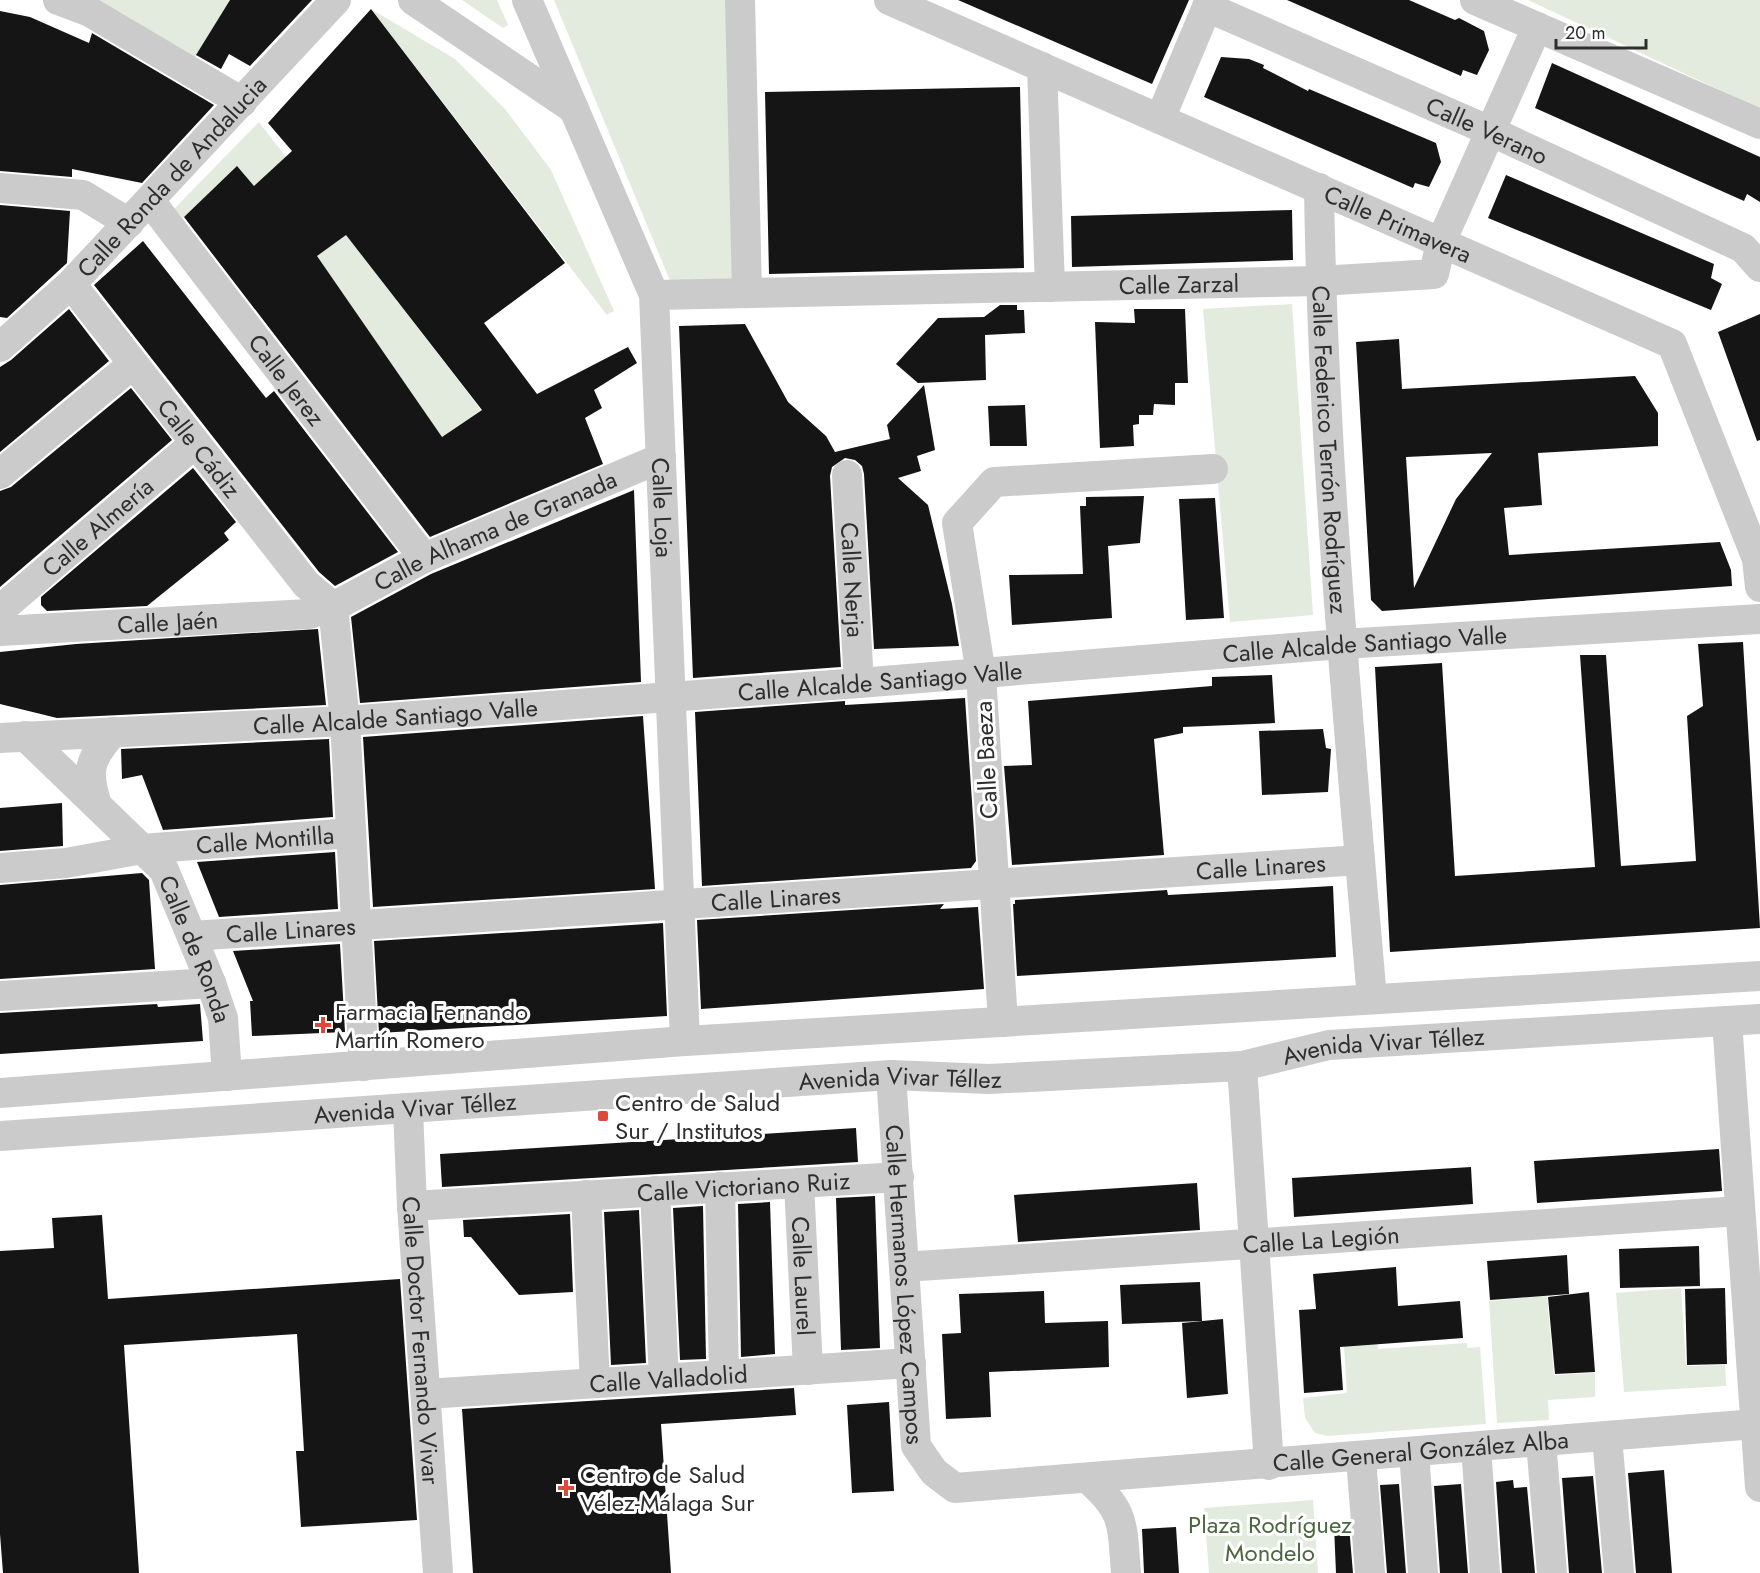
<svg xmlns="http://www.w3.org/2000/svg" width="1760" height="1573" viewBox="0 0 1760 1573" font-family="Jost,sans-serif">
<rect width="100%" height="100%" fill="#fff"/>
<path fill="#e2ebdd" d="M90 0H228L234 3 222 13 193 61Z
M462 0H497L508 25 503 28Z
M554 0H726L735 281 671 283Z
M1528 0H1760V109Z
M371 9 455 59 505 109 551 170 614 311 607 315Z
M259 122 481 410 437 440 330 275 237 166 183 218 174 209Z
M1292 304 1313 615 1230 622 1203 309Z
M1681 1288 1686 1366 1725 1365 1726 1386 1624 1392 1616 1293Z
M1547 1296 1554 1375 1595 1373V1397L1548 1400 1549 1420 1497 1423 1489 1301Z
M1375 1313 1378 1349 1467 1343V1348L1480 1347 1486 1424 1328 1436 1315 1433 1305 1418 1303 1398 1347 1393 1342 1316Z
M1313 1500 1318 1573H1209L1204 1508Z"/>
<path fill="#151515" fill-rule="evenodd" d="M230 0H312L250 66 229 54 221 69 196 55Z
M958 0H1189L1152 84Z
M1287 0H1409L1455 20 1459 18 1484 31 1489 50 1477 75 1463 70 1461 76Z
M371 9 565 263 484 323 537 394 628 347 637 363 594 390 602 408 585 418 603 464 430 537 184 217 237 166 254 186 292 151 268 123ZM346 235 482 410 442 437 317 256Z
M0 11 30 17 89 43 92 33 214 105 142 183 72 169V177L0 171Z
M1221 57 1249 59 1264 65 1263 68 1308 91 1309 89 1436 143 1441 162 1429 187 1415 183 1413 188 1204 97Z
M1552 63 1760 157V202L1747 194 1744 201 1535 108Z
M1020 87 1024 268 769 274 765 92Z
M1506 175 1714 264 1711 278 1722 284 1711 310 1488 218Z
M0 205 70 211 67 263 7 318 0 317Z
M1292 210 1293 260 1072 267 1071 216Z
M143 241 266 398 274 391 398 552 335 586 319 572 94 285Z
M1000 305H1017V310H1024L1025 333 985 335 986 380 918 383 896 364 938 318 984 317Z
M69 309 109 361 0 452V367L11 360Z
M1134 309H1185L1188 383H1175V405L1154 404 1153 415H1139V424L1133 425 1134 446 1100 448 1095 322 1135 323Z
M1760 314V440L1757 441 1718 332Z
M745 324 788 402 826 436 835 452 890 439 887 425 924 385 935 450 917 456 921 471 898 478 928 505 952 604 959 646 874 649 864 474 862 466 855 460 845 458 832 467 830 476 841 667 693 678 679 326Z
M1399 339 1402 389 1635 376 1658 413V446L1538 453 1542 505 1504 508 1509 555 1720 542 1731 570 1732 586 1382 611 1371 600 1356 342ZM1492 453 1456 499 1414 588 1406 457Z
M131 388 172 440 0 587V491L11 487Z
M1025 405 1027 446H990L988 406Z
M193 468 236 522 224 533 229 540 147 606 47 611 41 605V597Z
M634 490 641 682 360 703 351 617 431 574Z
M1144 496 1140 543 1108 546 1112 618 1012 625 1009 575 1083 574 1080 506H1086V497Z
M1215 498 1224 618 1186 620 1179 499Z
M318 629 326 705 57 718 0 704V652L76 644Z
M1743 642 1760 928 1390 952 1375 667 1442 663 1455 876 1595 867 1580 655H1606L1621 866 1696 861 1687 716 1703 706 1698 644Z
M1272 675 1275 723 1183 727V733L1154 739 1164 855 1012 865 1004 766 1032 765 1028 701 1212 686V677Z
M965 698 976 861 971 868 702 886 695 712 845 701V705Z
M643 716 655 889 373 907 363 737Z
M1323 729 1326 748 1331 749 1328 792 1262 795 1259 731Z
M329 739 333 817 163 830 142 775 122 779 121 749Z
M62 803 63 846 0 851V808Z
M335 852 338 909 219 917 197 862Z
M142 873 149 880 155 969 0 979V885Z
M1333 886 1336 957 1017 976 1013 904H1015V900L1167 890 1168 895Z
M944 904 940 909 978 907 984 989 701 1009 697 920Z
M663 923 667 1016 379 1033 374 941Z
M340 944 345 1032 252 1036 250 1001H253L233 951Z
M157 1004 158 1007 200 1004 203 1041 0 1054V1013Z
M856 1128 858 1162 442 1187 440 1154Z
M1719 1149 1722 1191 1537 1203 1534 1161Z
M1471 1167 1473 1204 1294 1217 1292 1178Z
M1197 1183 1200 1230 1018 1242 1014 1195Z
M875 1196 880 1348 841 1350 836 1198Z
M770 1202 775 1354 741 1357 738 1204Z
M703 1206 706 1359 680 1360 673 1208Z
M639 1210 646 1363 611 1365 604 1212Z
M570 1214 573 1292 519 1295 471 1237H464L463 1220Z
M102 1215 108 1299 400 1279 417 1520 301 1527 296 1451H304L297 1334 124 1345 139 1573H3L0 1534V1251L54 1248 52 1218Z
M1699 1246 1700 1286 1620 1288 1619 1249Z
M1567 1255 1569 1294 1490 1300 1487 1261Z
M1396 1267 1398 1306 1460 1301 1463 1338 1340 1347 1343 1390 1304 1393 1299 1310 1316 1309 1313 1274Z
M1200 1282 1202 1321 1122 1324 1120 1285Z
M1725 1288 1727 1364 1687 1365 1685 1289Z
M1044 1291 1045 1323 1108 1321 1109 1367 989 1372 991 1417 946 1419 942 1334 961 1333 959 1294Z
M1589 1292 1595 1372 1555 1374 1548 1297Z
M1223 1319 1228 1394 1187 1398 1182 1323Z
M794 1388 796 1415 661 1424 671 1573H473L462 1409Z
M889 1402 894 1491 852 1493 847 1405Z
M1664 1470 1672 1573H1636L1628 1473Z
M1593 1476 1602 1573H1569L1562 1478Z
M1513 1480 1514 1488 1527 1487 1535 1573H1502L1496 1482Z
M1399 1484 1406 1573H1387L1380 1485Z
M1461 1484 1468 1573H1440L1434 1486Z
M1334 1526H1349L1353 1573H1336Z
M1176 1527 1179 1573H1144L1142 1529Z"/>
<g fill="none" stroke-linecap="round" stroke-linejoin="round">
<g stroke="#cbcbcb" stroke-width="30">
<path d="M58 0 90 12 242 102"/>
<path d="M413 0 574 109"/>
<path id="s1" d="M527 0 654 295 685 1041"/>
<path d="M740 0 747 293"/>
<path id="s2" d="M889 0 1672 344 1757 559 1760 587"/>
<path d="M1475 0 1760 124"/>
<path id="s3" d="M1207 7 1490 131 1743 248 1760 267"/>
<path d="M1042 67 1050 287"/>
<path d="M1160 119 1210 0"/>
<path d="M0 188 83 195 129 223"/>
<path id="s4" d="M1319 188C1323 459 1349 730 1372 999"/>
<path id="s5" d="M150 201 424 558"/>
<path id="s6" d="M71 284 306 584 333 607"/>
<path id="s7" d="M654 295 1320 281 1434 274 1441 242 1537 27"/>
<path id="s8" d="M0 347 71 284 336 0"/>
<path d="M0 474 133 364"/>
<path id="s9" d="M847 475 859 683"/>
<path d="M333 607 345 721 364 1066"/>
<path id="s10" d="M0 610 194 444"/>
<path id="s11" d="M0 631 308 614 333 607 424 558 661 458"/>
<path id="s12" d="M25 736 164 870 211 983 223 1018 227 1076"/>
<path id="s13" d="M0 738 345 721 859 683 1342 644 1760 619"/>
<path d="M97 805C86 771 89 759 113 732"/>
<path id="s14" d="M0 868 66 863 142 849 351 833"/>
<path id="s15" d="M192 936 1360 860"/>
<path d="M0 996 211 983"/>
<path d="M1727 1021 1760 1487"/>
<path d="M1003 1022 981 674 957 523 994 482 1213 469"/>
<path d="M1242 1066 1269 1465"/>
<path id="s16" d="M891 1075 916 1446 934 1472 955 1488 1755 1424"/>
<path d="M0 1093 685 1041 1760 976"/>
<path id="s17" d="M408 1109 412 1206 438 1573"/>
<path id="s18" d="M0 1136 891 1075 989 1079 1242 1066 1329 1045 1760 1019"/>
<path id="s19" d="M799 1183 808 1370"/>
<path d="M720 1187 724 1375"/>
<path d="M655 1191 664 1379"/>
<path d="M586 1195 595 1383"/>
<path id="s20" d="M412 1206 899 1177"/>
<path id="s21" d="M904 1267 1740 1211"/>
<path id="s22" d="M426 1394 911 1363"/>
<path d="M1607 1437 1619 1573"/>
<path d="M1541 1442 1552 1573"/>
<path d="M1476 1447 1485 1573"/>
<path d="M1414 1453 1423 1573"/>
<path d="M1361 1458 1370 1573"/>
<path d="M1087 1478C1126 1511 1122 1525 1126 1573"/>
</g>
</g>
<g fill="#da4b3b" stroke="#fff" stroke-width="2">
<path d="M320 1016h6v6h6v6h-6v6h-6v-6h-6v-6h6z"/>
<rect x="597" y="1110" width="12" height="12" rx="3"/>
<path d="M563 1479h6v6h6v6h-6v6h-6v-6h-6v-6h6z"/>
</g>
<g text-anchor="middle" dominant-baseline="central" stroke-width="6" stroke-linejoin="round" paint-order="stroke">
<g font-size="24" fill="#2e2e2e" stroke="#fff">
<text stroke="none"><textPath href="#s3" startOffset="306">Calle Verano</textPath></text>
<text stroke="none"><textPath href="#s8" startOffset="242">Calle Ronda de Andalucia</textPath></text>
<text stroke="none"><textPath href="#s2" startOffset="556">Calle Primavera</textPath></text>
<text stroke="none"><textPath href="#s7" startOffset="525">Calle Zarzal</textPath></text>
<text stroke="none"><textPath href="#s5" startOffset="225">Calle Jerez</textPath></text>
<text stroke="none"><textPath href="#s6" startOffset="208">Calle Cádiz</textPath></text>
<text stroke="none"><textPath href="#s4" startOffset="262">Calle Federico Terrón Rodríguez</textPath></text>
<text stroke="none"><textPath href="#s1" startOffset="534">Calle Loja</textPath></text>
<text stroke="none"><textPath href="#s10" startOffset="128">Calle Almería</textPath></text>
<text stroke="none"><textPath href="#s11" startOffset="514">Calle Alhama de Granada</textPath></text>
<text stroke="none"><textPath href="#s9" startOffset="105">Calle Nerja</textPath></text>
<text stroke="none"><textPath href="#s11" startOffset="168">Calle Jaén</textPath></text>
<text stroke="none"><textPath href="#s13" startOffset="1368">Calle Alcalde Santiago Valle</textPath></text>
<text stroke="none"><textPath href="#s13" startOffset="882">Calle Alcalde Santiago Valle</textPath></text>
<text stroke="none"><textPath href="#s13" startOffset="396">Calle Alcalde Santiago Valle</textPath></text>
<text transform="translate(986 760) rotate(-93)">Calle Baeza</text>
<text stroke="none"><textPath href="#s14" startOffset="267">Calle Montilla</textPath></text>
<text stroke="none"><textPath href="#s15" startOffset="1071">Calle Linares</textPath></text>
<text stroke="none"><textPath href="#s15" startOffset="585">Calle Linares</textPath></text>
<text stroke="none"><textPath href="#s15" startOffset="99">Calle Linares</textPath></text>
<text stroke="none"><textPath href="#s12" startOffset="278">Calle de Ronda</textPath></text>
<text stroke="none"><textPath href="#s18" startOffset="1388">Avenida Vivar Téllez</textPath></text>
<text stroke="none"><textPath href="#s18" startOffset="902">Avenida Vivar Téllez</textPath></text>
<text stroke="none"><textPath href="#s18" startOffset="416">Avenida Vivar Téllez</textPath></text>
<text stroke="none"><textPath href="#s20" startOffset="332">Calle Victoriano Ruiz</textPath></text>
<text stroke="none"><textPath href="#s21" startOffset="418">Calle La Legión</textPath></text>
<text stroke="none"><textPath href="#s19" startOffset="93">Calle Laurel</textPath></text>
<text stroke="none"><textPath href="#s16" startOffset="210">Calle Hermanos López Campos</textPath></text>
<text stroke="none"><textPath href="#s17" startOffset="232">Calle Doctor Fernando Vivar</textPath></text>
<text stroke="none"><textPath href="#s22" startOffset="243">Calle Valladolid</textPath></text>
<text stroke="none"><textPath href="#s16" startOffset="897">Calle General González Alba</textPath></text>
</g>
<g font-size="24" fill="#2e2e2e" stroke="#fff" text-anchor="start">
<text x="335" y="1011">Farmacia Fernando<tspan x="335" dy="28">Martín Romero</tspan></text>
<text x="615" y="1102">Centro de Salud<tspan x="615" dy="28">Sur / Institutos</tspan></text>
<text x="580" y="1474">Centro de Salud<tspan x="580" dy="28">Vélez-Málaga Sur</tspan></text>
</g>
<g font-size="24" fill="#4a673e" stroke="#fff">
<text x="1270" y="1524">Plaza Rodríguez<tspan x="1270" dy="28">Mondelo</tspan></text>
</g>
</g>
<path d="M1556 39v9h90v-9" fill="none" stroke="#2e2e2e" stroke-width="3"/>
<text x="1565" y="39" font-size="18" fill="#2e2e2e" stroke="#ffffff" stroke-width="4.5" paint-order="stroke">20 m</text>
</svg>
